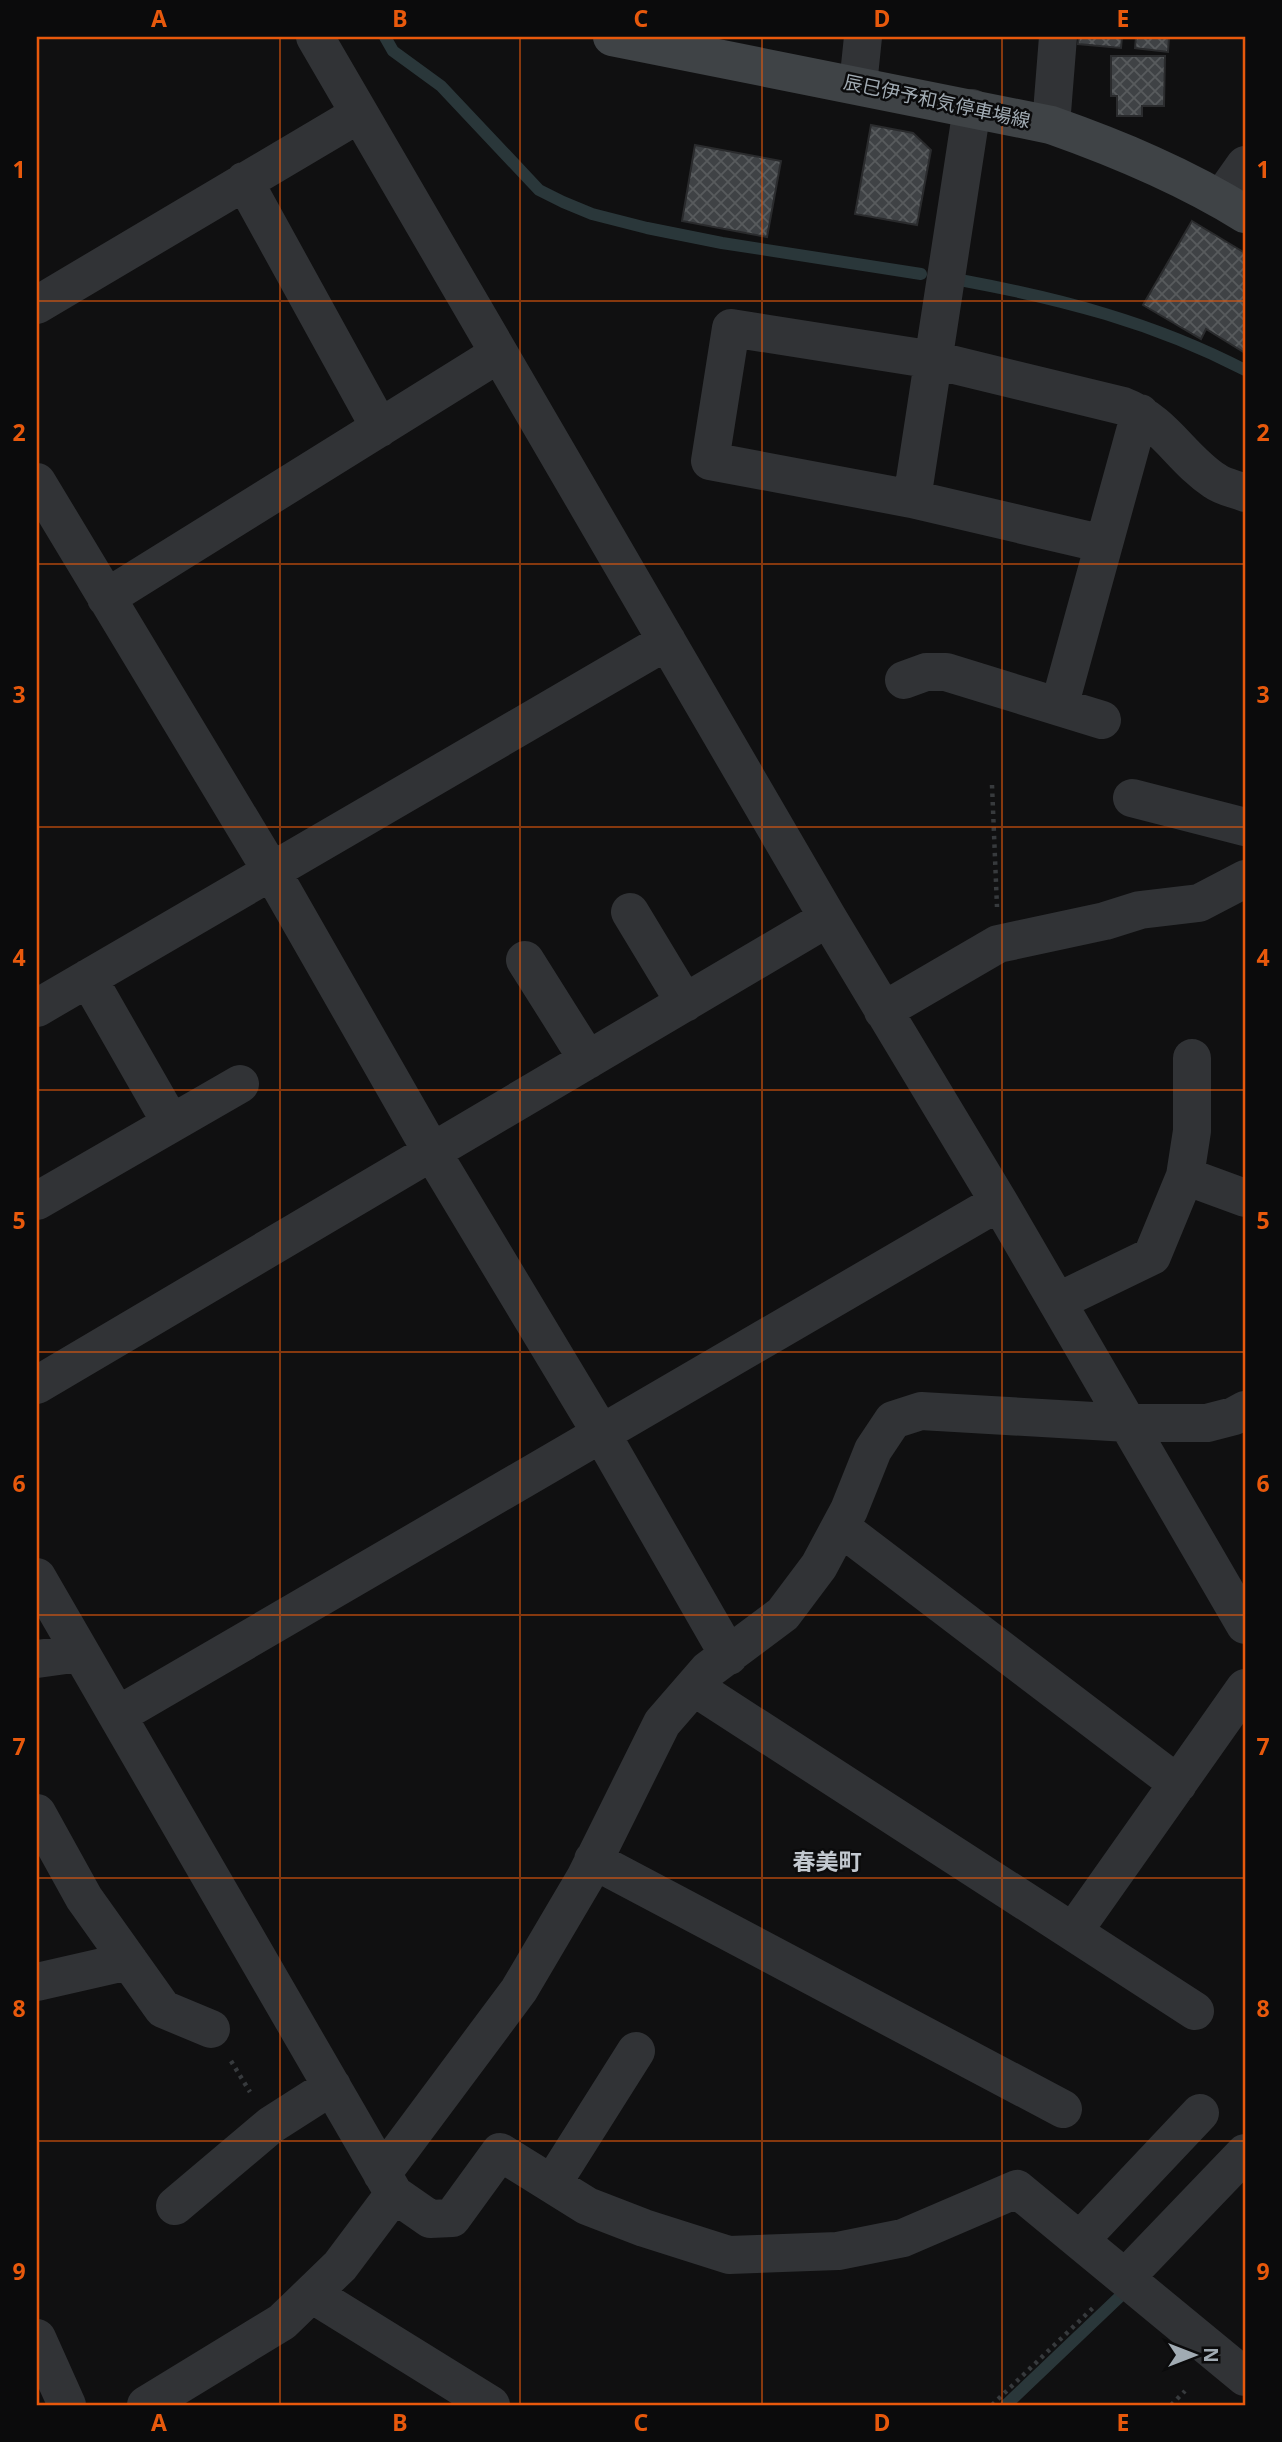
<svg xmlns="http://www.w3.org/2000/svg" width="1282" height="2442" viewBox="0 0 1282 2442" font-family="'Noto Sans','Noto Sans JP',sans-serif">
<defs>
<pattern id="building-cross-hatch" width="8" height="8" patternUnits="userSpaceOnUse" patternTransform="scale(1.75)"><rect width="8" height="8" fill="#3f4245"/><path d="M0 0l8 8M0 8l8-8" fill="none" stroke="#585b5d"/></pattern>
</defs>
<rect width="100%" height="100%" fill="#101011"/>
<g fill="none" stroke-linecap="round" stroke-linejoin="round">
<path stroke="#2a373a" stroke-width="12" d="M385 37 393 51 441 86 539 190 563 202 592 214 647 228 722 243 921 274
M960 280C1062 299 1152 322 1245 370
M1006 2405 1130 2287"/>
</g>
<path fill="url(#building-cross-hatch)" stroke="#2a2b2d" stroke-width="2" d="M1079 37H1122L1121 48 1078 44Z
M1136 37H1169L1168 52 1135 48Z
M1111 56H1165L1164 106H1142V116H1117V96H1111Z
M871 125 913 133 931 150 917 225 855 214Z
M695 145 781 161 767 237 682 221Z
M1192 221 1245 253V353L1206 329 1201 339 1143 305Z"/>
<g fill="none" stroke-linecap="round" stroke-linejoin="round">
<path stroke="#373a3d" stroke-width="4.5" stroke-dasharray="3.5 5" stroke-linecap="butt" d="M992 785 997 907
M231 2061 250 2092
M992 2405 1096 2305
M1171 2405 1185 2391"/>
<path stroke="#313336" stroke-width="38" d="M315 37 828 918 999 1202 1245 1625
M858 85 863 37
M1051 125 1058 37
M244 181 380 428
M1221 199 1245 165
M37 305 359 114
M37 482 272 872 432 1152 601 1433 729 1656
M912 499 972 108
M1104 544 912 499 710 461 731 328 934 360 1123 406C1165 422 1180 458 1215 481 1223 487 1236 489 1245 493
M106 598 498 354
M904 680 926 672H946L1102 720
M1059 707 1140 413
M1132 798 1245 827
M630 912 685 1003
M525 960 588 1060
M88 978 171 1123
M37 1008 667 641
M883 1011 998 944 1105 921 1140 910 1199 903 1245 879
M1185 1176 1245 1198
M37 1201 240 1084
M1057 1302 1152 1256 1185 1176 1192 1131V1058
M37 1385 828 918
M840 1527 1178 1784
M37 1577 394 2194 430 2219 452 2218 500 2152 587 2206 644 2228 729 2255 838 2251 903 2238 1017 2189 1245 2377
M37 1659 80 1653
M694 1687 1195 2011
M118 1715 999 1202
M37 1813 84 1898 163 2009 211 2029
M593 1860 1063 2109
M1073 1932 1245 1688
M37 1982 129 1961
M382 2174 519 1990 585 1878 662 1723 708 1670 783 1614 819 1566 849 1510 873 1450 893 1420 921 1411 1128 1423H1207L1234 1416 1245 1410
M552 2184 636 2051
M175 2206 271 2125 332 2086
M1080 2240 1200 2113
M1125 2278 1245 2153
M312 2294 491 2405
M37 2338 67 2405
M146 2405 282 2322 340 2266 394 2194"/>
<path stroke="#3f4346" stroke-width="38" d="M612 37 1051 125C1119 149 1184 176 1245 214"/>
</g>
<path fill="none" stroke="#e8590c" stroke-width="2" stroke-opacity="0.55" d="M280 37V2405M520 37V2405M762 37V2405M1002 37V2405M37 301H1245M37 564H1245M37 827H1245M37 1090H1245M37 1352H1245M37 1615H1245M37 1878H1245M37 2141H1245"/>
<g text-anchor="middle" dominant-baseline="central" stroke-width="5" stroke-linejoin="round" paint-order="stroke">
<g font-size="19" fill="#a1abb3" stroke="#0b0b0c">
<text transform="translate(937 101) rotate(12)">辰巳伊予和気停車場線</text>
</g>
<g font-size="23" font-weight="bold" fill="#c2c8cf" stroke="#0b0b0c">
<text x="827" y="1861">春美町</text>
</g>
</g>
<rect width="1282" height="2442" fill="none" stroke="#0b0b0c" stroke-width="77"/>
<g transform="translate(1194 2355) rotate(90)" stroke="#0b0b0c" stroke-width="5" paint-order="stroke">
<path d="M0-5L12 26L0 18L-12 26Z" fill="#a1abb3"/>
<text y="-10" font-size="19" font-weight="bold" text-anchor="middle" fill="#a1abb3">N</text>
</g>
<rect x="38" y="38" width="1206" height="2366" fill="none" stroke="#e8590c" stroke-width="2.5"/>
<g font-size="23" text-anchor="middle" font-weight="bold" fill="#e8590c">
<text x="159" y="27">A</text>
<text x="400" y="27">B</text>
<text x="641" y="27">C</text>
<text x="882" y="27">D</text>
<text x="1123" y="27">E</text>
<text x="19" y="178">1</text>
<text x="1263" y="178">1</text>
<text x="19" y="441">2</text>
<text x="1263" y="441">2</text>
<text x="19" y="703">3</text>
<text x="1263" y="703">3</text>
<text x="19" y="966">4</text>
<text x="1263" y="966">4</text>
<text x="19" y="1229">5</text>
<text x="1263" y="1229">5</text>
<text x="19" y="1492">6</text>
<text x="1263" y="1492">6</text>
<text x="19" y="1755">7</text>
<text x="1263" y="1755">7</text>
<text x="19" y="2017">8</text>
<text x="1263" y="2017">8</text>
<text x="19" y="2280">9</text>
<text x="1263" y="2280">9</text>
<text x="159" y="2431">A</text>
<text x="400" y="2431">B</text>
<text x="641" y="2431">C</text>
<text x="882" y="2431">D</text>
<text x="1123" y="2431">E</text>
</g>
</svg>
